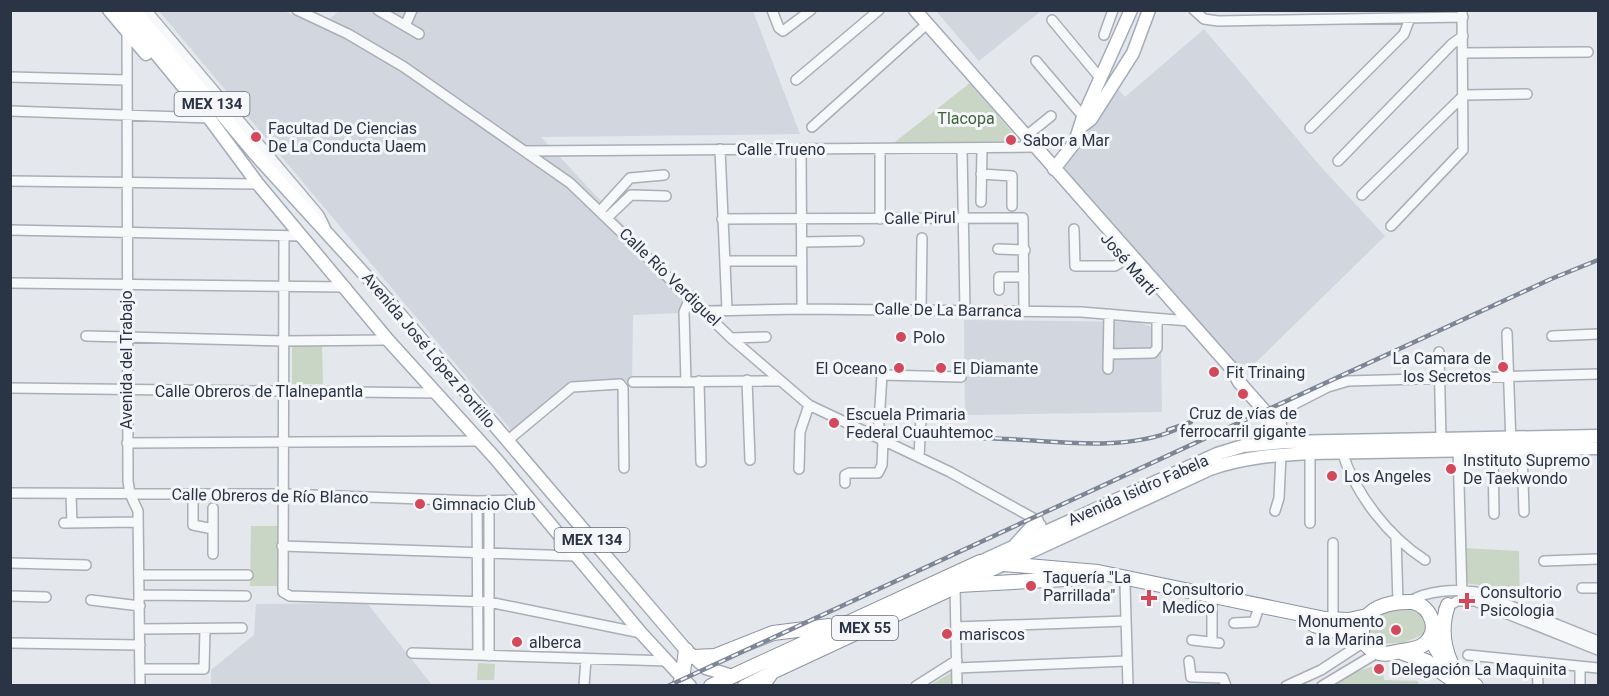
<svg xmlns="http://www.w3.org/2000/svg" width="1609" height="696" viewBox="0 0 1609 696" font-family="Roboto,sans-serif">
<rect width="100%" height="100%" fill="#e4e7ec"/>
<path fill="#d2d6de" d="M340 10 753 11 800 134 541 137 696 302 680 313 633 315 632 381 570 383 511 430 159 11H283L323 25Z
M936 11H1041L979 61Z
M1204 29 1321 167 1385 236 1244 374 1063 170 1117 88 1125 97Z
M964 320 1137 322 1161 330 1162 412 965 415Z
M367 603 432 685 211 686V670L254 635 256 604Z"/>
<path fill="#c9d6c5" d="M970 83 1016 137 1017 141 891 145Z
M292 344H322L323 384H292Z
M251 526H278L277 586H250Z
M1464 548 1519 551 1520 600 1486 586 1465 583Z
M1399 609 1418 610 1427 621 1424 634 1403 643 1375 644 1368 638 1367 625C1375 615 1386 611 1399 609Z
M478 663 495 664 494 680H477Z
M1382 664 1384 680 1418 681 1419 685H1336L1354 672Z
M952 672 954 685H931Z"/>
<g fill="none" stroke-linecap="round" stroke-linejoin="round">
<g stroke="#a9aeb7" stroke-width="12">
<path id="minor" d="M146 10 319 215 325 227
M297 10 348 34 404 67 570 183 731 338 809 405 950 472 1033 518 1041 525
M378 10 419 34
M772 10 779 28 783 31 811 10
M1194 10 1204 19 1218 21 1463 17
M1052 20 1101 79
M405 26 412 10
M127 31 128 481 130 494 138 511 140 686
M1104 35 1113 10
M1463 53 1588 52
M1036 61 1087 121
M10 77 126 80
M796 80 879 10
M10 111 209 118
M812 127 927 24
M1310 128 1404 34 1410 18
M1025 137 1051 116
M962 148 965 311
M720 149 727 310
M801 149 802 309
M880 149V219
M526 151 1037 147
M1338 161 1452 44 1463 36
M981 174 1012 176V206
M10 181 258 184
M1362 195 1464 95 1527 94
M981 202 982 148
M601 210 630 178 664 175
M608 217 631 195 666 196
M722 219 1023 218 1024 311
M1391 226 1463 150 1462 10
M1074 229 1075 266H1115L1131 256
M10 230 303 236
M284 236 283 592 290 596 489 602 641 633
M802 242 859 241
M998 249 1025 250
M725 261H802
M10 283 346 287
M999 290V277H1024
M921 310 922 238
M707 311 802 309 1081 312 1189 321
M1507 333 1511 444
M86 336 284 341 388 340
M1552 336 1598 334
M731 338 766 337
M1439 352 1441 440
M1108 354 1153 353 1157 348V319
M1108 369 1109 314
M747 380 750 460
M699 381 701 462
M633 382 778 381
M686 382 684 312 691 296
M10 388 436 393
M1277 413 1328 387 1348 381 1598 374
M878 438 882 375 961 377
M507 441 572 387 620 384 623 388 624 468
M127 443 479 441
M1458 447 1462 595
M1522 449 1524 512
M1493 450 1494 514
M1342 452C1356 495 1388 536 1425 560
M1310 453V523
M919 457 921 418
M799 469 800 432 809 405
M845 483V475L849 473H878L882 465 883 440
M10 493 283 494 477 501 529 500
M193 494V525L213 529
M71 495 72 523
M477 501 478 655
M489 501V656
M213 508V554
M1275 511 1279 498 1281 454
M64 523 138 522
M1396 537 1398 603
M282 546 577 556
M1544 561 1598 559
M10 563 86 565
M139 575H248
M1125 585 1128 686
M955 587 957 686
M1582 588H1598
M140 595 246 596
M10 596 46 597
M91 600 140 606
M1409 602C1426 590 1456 589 1476 592L1598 641
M1212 604V642
M1444 609 1457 601H1475L1598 650
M1333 620V543
M1234 623 1254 622 1257 613
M956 627 1126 621
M140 629 242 628
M1192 640 1219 643
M10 643 140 645
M412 653 668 661
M1468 655 1598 668
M1189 661 1191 677 1223 678 1226 686
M1537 662 1538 686
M957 668 1127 661
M140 669H204L205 629
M584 686 586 659
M916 686 957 660
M1286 686 1321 670 1364 642
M1322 686 1377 653
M1580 686V667"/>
</g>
<g stroke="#a3abb8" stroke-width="15">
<path id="major" d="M109 10 146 54
M120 10 209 118 258 184 388 340 495 458 641 633 690 686
M134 10 254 153 386 298 686 650 706 668 732 676
M915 10 1232 369 1239 382 1269 416 1284 442
M1082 126 1091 119 1133 53 1149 10
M1054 169 1075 142 1083 117 1131 10
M1280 432V411
M1015 545 1037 521
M980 562 1217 454 1243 446 1284 442 1598 436
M961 584 1210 469C1243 457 1276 455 1310 453L1598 448
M744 686 772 672"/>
</g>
<g stroke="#8b94a3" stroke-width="16">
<path id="highway" d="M1413 602C1432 607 1441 632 1423 645 1416 650 1405 650 1396 652 1389 654 1381 655 1374 651 1367 647 1362 642 1362 634 1361 607 1391 601 1413 602Z
M1448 605C1441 625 1442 643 1451 663
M1314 625 1361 638
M1431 635C1436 659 1458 672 1476 686
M1403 653 1426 661 1461 686
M693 657 715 656 773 633 829 626
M679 686 682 679 686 650
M711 686 980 562 1098 572 1325 619 1349 620 1367 616
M762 686 772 672 959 585 1084 578"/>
</g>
<use href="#minor" stroke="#f7f8fa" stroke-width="9"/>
<use href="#major" stroke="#fff" stroke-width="12"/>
<use href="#highway" stroke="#fff" stroke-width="14"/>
<g stroke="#7d8696" stroke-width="4.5">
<path id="rail" d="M1168 430 1191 422
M967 438C1031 436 1115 456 1175 430
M668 686 1551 279 1598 260"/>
</g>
<use href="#rail" stroke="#f4f6f9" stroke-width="2" stroke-dasharray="7" stroke-linecap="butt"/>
</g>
<g fill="#d1495b" stroke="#f4f6f9" stroke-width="2">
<circle cx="256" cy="137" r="6"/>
<circle cx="1011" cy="140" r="6"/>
<circle cx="901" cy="337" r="6"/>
<circle cx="1503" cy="367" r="6"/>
<circle cx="899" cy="368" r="6"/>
<circle cx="941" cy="368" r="6"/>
<circle cx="1214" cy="372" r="6"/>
<circle cx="1243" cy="394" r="6"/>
<circle cx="834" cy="423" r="6"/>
<circle cx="1451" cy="469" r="6"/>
<circle cx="1332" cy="476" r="6"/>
<circle cx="420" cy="504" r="6"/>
<circle cx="1031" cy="586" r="6"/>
<path d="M1146 589h6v6h6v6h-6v6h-6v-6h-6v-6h6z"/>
<path d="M1464 592h6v6h6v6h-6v6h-6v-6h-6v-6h6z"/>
<circle cx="1396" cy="630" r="6"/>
<circle cx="947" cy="634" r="6"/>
<circle cx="517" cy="642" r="6"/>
<circle cx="1379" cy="669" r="6"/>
</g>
<g text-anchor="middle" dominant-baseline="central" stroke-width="6" stroke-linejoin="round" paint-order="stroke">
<g fill="#f4f6f9" stroke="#676e7b" stroke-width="1.5">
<rect x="174.5" y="92" width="75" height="24" rx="4.5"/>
<rect x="554.5" y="528" width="75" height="24" rx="4.5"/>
<rect x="832" y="616" width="66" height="24" rx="4.5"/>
</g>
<g font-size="15" font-weight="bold" fill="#2b3445">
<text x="212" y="104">MEX 134</text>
<text x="592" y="540">MEX 134</text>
<text x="865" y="628">MEX 55</text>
</g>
<g font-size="16" fill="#3f6138" stroke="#f4f6f9">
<text x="966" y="118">Tlacopa</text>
</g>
<g font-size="16" fill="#2b3445" stroke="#f4f6f9" text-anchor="start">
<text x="268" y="128">Facultad De Ciencias<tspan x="268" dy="18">De La Conducta Uaem</tspan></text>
<text x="1023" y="140">Sabor a Mar</text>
<text x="913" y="337">Polo</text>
<text x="1491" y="358" text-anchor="end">La Camara de<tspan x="1491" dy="18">los Secretos</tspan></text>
<text x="887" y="368" text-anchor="end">El Oceano</text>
<text x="953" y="368">El Diamante</text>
<text x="1226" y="372">Fit Trinaing</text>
<text x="1243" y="413" text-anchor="middle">Cruz de vías de<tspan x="1243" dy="18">ferrocarril gigante</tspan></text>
<text x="846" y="414">Escuela Primaria<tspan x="846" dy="18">Federal Cuauhtemoc</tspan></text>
<text x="1463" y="460">Instituto Supremo<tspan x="1463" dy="18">De Taekwondo</tspan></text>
<text x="1344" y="476">Los Angeles</text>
<text x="432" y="504">Gimnacio Club</text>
<text x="1043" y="577">Taquería "La<tspan x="1043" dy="18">Parrillada"</tspan></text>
<text x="1162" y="589">Consultorio<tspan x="1162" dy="18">Medico</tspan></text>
<text x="1480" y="592">Consultorio<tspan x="1480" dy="18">Psicologia</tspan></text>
<text x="1384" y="621" text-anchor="end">Monumento<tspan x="1384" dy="18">a la Marina</tspan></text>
<text x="959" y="634">mariscos</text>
<text x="529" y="642">alberca</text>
<text x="1391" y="669">Delegación La Maquinita</text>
</g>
<g font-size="16" fill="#2b3445" stroke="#f4f6f9">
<text x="781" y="149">Calle Trueno</text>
<text transform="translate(920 218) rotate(-1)">Calle Pirul</text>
<text transform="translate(1129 264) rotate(49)">José Martí</text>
<text transform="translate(670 277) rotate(44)">Calle Río Verdiguel</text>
<text transform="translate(948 310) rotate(1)">Calle De La Barranca</text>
<text transform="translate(429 350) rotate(50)">Avenida José López Portillo</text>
<text transform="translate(126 360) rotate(-90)">Avenida del Trabajo</text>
<text x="259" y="391">Calle Obreros de Tlalnepantla</text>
<text transform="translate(1138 490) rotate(-24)">Avenida Isidro Fabela</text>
<text transform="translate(270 496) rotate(1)">Calle Obreros de Río Blanco</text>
</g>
</g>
<rect width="1609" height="696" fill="none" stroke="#2b3445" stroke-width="24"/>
</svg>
